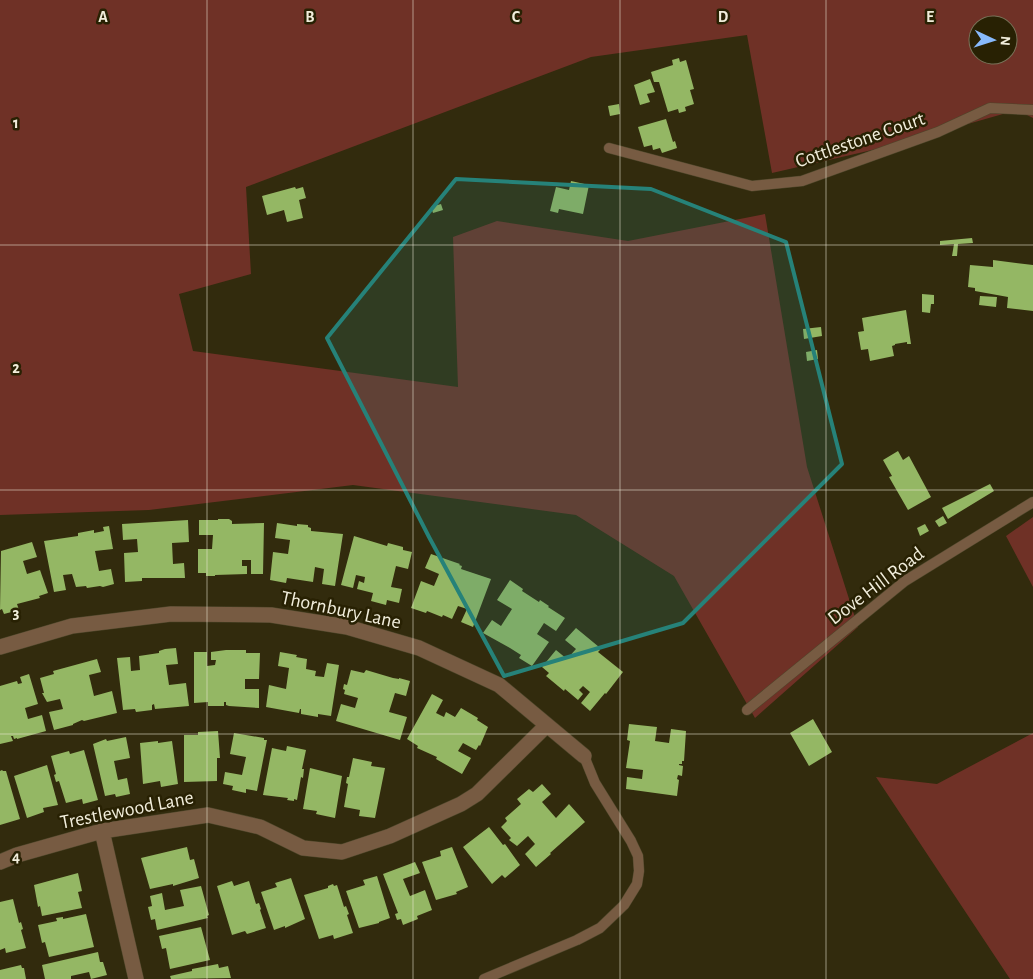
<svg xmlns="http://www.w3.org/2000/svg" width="1033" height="979" viewBox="0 0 1033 979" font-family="'Alegreya Sans',sans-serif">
<rect width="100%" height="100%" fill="#322b0d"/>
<path fill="#6f3126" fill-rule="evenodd" d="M0 0H1033V118L1017 110 894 145 772 173 747 35 591 57 246 187 251 274 179 294 193 351 458 387 453 237 497 221 628 241 765 214 807 467 858 627 755 718 674 576 576 515 353 485 149 510 0 515ZM978 25H1008V55H978Z
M1033 517V587L1006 536Z
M1033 733V979H1010L876 777 937 784Z"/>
<path fill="#94b764" d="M679 58 680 62 686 60 694 89 690 90 694 104 685 107 686 111 679 113 678 109 668 112 659 82H654L651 72 673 65 672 60Z
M650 79 655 92 647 94 650 102 640 105 634 85Z
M619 104 620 114 610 116 608 106Z
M666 119 673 142 675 141 677 148 662 153 660 148 653 150 652 145 644 147 638 127Z
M571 181 589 185 583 214 559 209 558 213 550 211 556 187 569 190Z
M295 187 296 189 303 187 306 198 299 200 303 218 287 222 284 210 267 215 262 196Z
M441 204 443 210 433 213 431 207Z
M972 238 973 243 958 244 957 256H952L954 244 940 245V241Z
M993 260 1033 265V311L1007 308 1008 297 975 291V288L968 287 970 265 993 267Z
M922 294 934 295V304H931L930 313 922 312Z
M980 296 997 297 996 307 979 305Z
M906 310 911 344H907V342L895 344V345L892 346 894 356 870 361 868 349 861 350 858 332 864 331 862 318Z
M821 327 822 336 804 339 803 329Z
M817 350 818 359 807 361 806 352Z
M898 451 903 460 909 456 931 497 908 510 889 477 892 476 883 460Z
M990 484 994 491 948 519 942 508Z
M943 516 947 523 939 527 935 521Z
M218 519H229L232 521V524L264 523 263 574H251V560H242V566H247V574L215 575V576H206V573H198V549H212L213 535H199V520H218Z
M188 520 189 542 172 543 173 564 184 563 185 578H142V581L125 582 124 553 138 552 137 539 123 540 122 524Z
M277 523 297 526V524L308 525V527L311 528V531L343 534 335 586 322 584 324 569 315 567 313 582 287 578 286 583 270 580 273 552 288 554 290 540 275 538Z
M925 524 929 531 920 536 917 528Z
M109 526 113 549 95 551 99 571 111 569 114 584 103 587 100 586 87 588 86 586 76 587 72 574 63 575 66 590 54 592 44 541 78 536V533L94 530V533L104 531 103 527Z
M354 536 387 546 388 543 403 547V550L412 552 408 569 396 566 391 587 402 589 399 603 387 600 386 605 371 601 373 593 357 589 359 581 364 583 365 577 356 575 353 588 341 585Z
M32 542 37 557 23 561 27 574 40 570 48 593 39 596 40 598 17 604 19 610 4 614 2 609 0 610 1 551Z
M431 554 460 564 459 565 462 566 461 569 491 579 473 627 461 622 467 609 458 606 452 619 443 615 442 617 427 611 426 613 411 608 421 581 434 586 439 574 425 568Z
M510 580 523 589 522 591 539 602 540 600 549 606 548 607 565 618 556 631 544 623 537 634 549 642 532 666 519 658 521 655 510 648 483 633 492 620 501 626 512 609 497 600Z
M576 628 599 647 598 648 600 650 598 652 623 672 606 694 605 693 590 711 581 703 590 692 583 686 579 690 583 694 578 700 565 689 564 691 546 676 549 673 542 667 556 650 567 659 576 649 565 640Z
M176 648 178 664 166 665 169 685 186 683 189 706 155 709 154 704 152 705V710L136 712 135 709 123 710 117 658 130 657 131 671 140 670 139 656 159 653V651L165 649Z
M226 650H246V653H260L259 679H245V689H259V708L229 706 226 705V702H224V706H208V702L194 703V652H207V666L215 665 216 660H211V652Z
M280 652 297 655 296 657 307 659 306 669 316 671 315 676 324 677 327 663 339 665 331 716 318 714V717L301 714V709H300L299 713 266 707 269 685 286 689 289 668 278 666Z
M97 659 101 672 89 675 94 696 112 691 117 713 84 721 82 720 73 724V725L54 730 49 712 63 709 60 699 47 702 42 693H44L40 678 54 674 53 671Z
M351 670 364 673 366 670 393 678 399 679V678L410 681 406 696 395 693 389 712 407 717 400 740 336 721 341 704 355 708 358 698 344 694 345 690 343 689 344 684 347 685Z
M29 674 38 704 25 708 28 719 42 715 46 731 17 739V738L14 739 13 736H11L13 741 0 744V686L17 681 18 684 22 683 20 677Z
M432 694 443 700 436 713 444 717 446 712 455 717 461 708 478 718 477 720 488 727 480 746 479 745 476 750 463 743 458 751 471 758 462 774 436 759 437 757 417 748 418 746 407 739Z
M813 719 832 752 809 766 790 733Z
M629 724 657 727 655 741 669 743 671 729 686 731 684 761H682V764H679V765L683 766 682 776 678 775 677 779 679 780 677 796 626 789 627 777 642 779 643 770 626 768 630 741 627 740Z
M218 731 220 758H217V781L184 782V735H198V732Z
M234 733 264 738V740H267L257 791 246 789V793L232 790 233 786 223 784 225 772 242 775 246 757 230 754Z
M126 737 130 758 114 761 118 780 127 778 130 794 116 797 115 794 105 796 93 744 106 739 107 741Z
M158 741V743L172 741 178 784 161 787 160 781 143 784 140 743Z
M287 746 306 750 302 769H304L303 778 301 777 297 800 294 799V801L287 800 288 798 263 795 272 748 286 751Z
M84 750 98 800 83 804 82 799 66 803 59 781 56 782 54 775 56 774 51 756 69 751 70 754Z
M353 758 372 762 371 766 385 768 375 818 359 816 360 810 344 807 348 784 346 783 347 777H349Z
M47 765 58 805 43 808 44 812 27 818 14 776Z
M310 768 342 776 335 818 316 814 317 811 303 809Z
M2 770 3 771H6L20 819 0 825V771Z
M542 784 551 794 542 802 556 818 569 804 585 822 550 853 551 854 536 867 525 854 535 844 528 836 517 846 509 840 511 838 501 827 507 821 505 818 521 804 517 799 529 789 533 792Z
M489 827 503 845 505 844 520 865 505 878 502 875 492 884 463 847Z
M187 847 190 860 194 859 199 878 173 886V884L150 889 141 858Z
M452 847 468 887 456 892 457 894 436 900 422 862 441 856 440 851Z
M415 862 420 873 403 879 410 896 425 890 432 910 417 916 418 919 403 925 401 919 397 920 395 914 398 913 383 874Z
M78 873 82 891 78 892 82 908 42 916 40 906 38 907 34 885Z
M377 876 390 918 379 922V923L359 928 346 891 365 885 363 880Z
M291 878 305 919 285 928V926L274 930 261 892 277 887 275 883Z
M232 881 234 886 249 881 256 904 259 903 261 909 260 910 266 928 247 934 245 931 232 935 217 886Z
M333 884 334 886 337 885 344 907 346 906 349 914 347 915 353 933 334 939 333 935 319 939 304 895 328 888V886Z
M201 886 209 915 207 916 208 918 157 930 155 919 151 920 148 907 152 906 150 896 162 893 165 910 184 906 180 890Z
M13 899 19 923 21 922 23 929 21 930 26 948 6 953 5 948 0 950V902Z
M86 914 94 947 49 957 45 942 42 943 38 925 57 921 56 918 63 917V919Z
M201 927 210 960 170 969 166 948 162 949 159 936Z
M98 952 100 962H103L107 975 91 979 89 972 71 976V979H45L42 965Z
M218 964 219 968 228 966 231 978 171 979 170 976 192 971V969Z
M21 965 22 968H24L26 979H0V970Z"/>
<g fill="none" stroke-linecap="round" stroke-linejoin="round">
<g stroke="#4d462a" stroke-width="11">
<path id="lane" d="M609 148 752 186 802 181 938 132 990 108 1033 110
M747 710 905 581 1033 502
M484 979 577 940 600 928 624 905 637 884 639 871 638 856 631 841 595 783 584 756"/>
</g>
<g stroke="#4d462a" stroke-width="16">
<path id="street" d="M0 647 72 626 171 614 271 615 347 627 419 648 499 685 584 756
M102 831 136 979
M0 862 17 855 102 831 208 815 260 827 303 848 342 852 390 836 461 804 477 794 547 725"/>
</g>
<use href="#lane" stroke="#775b42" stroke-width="10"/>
<use href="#street" stroke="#775b42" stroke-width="15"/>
</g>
<path fill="#268279" fill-opacity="0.2" stroke="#268279" stroke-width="4" stroke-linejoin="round" d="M456 179 651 189 786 242 842 464 683 623 504 676 429 537 327 338Z"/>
<path fill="none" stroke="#f1eddb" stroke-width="1" stroke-opacity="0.55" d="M207 0V979M413 0V979M620 0V979M826 0V979M0 245H1033M0 490H1033M0 734H1033"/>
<g text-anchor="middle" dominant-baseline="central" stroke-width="5" stroke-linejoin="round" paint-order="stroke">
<g font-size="20" fill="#f1eddb" stroke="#282103">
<text transform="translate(860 140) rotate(-19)">Cottlestone Court</text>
<text transform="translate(876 586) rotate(-37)">Dove Hill Road</text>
<text transform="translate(341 610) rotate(12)">Thornbury Lane</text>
<text transform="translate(127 810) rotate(-11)">Trestlewood Lane</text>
</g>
</g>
<g font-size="16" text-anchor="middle" font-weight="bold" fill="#f1eddb" stroke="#282103" stroke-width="5" stroke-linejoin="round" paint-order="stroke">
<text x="103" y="22">A</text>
<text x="310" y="22">B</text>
<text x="516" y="22">C</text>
<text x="723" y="22">D</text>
<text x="930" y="22">E</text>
<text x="16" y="128">1</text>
<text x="16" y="373">2</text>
<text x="16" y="618">3</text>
<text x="16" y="862">4</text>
</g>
<g transform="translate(993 40) rotate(94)"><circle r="24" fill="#282103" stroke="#787359"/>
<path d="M0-4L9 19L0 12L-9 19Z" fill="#88bafc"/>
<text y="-8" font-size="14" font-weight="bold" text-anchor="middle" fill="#f1eddb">N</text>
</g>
</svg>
